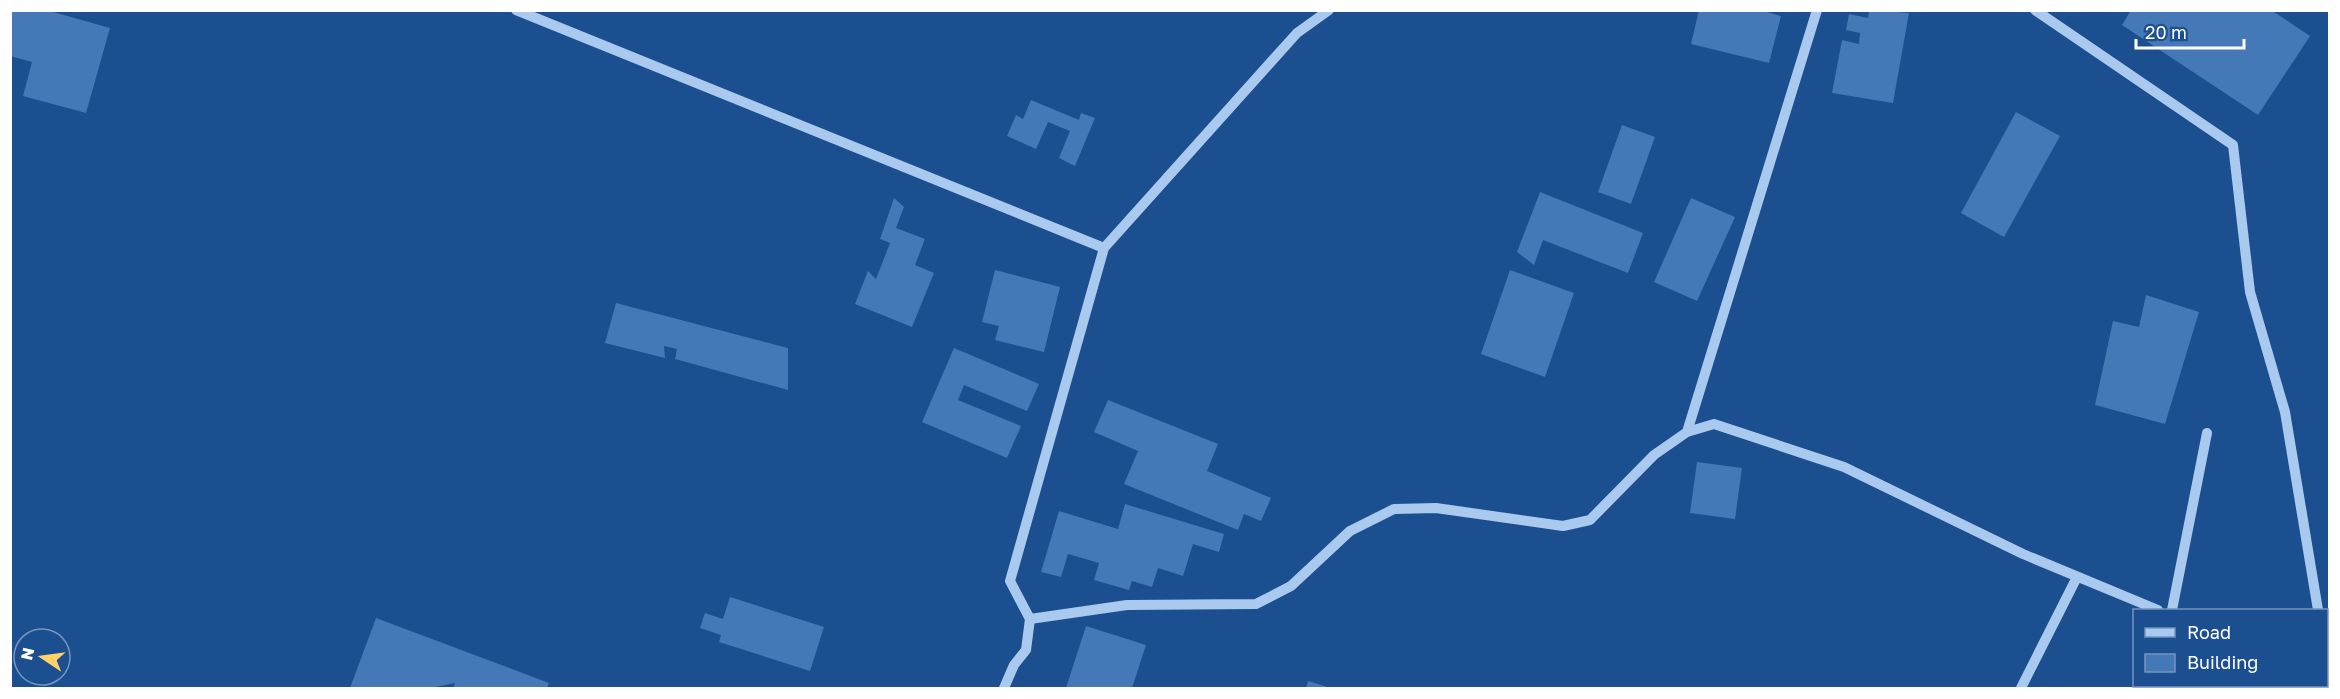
<svg xmlns="http://www.w3.org/2000/svg" width="2340" height="699" viewBox="0 0 2340 699" font-family="'Golos Text',sans-serif">
<rect width="100%" height="100%" fill="#1b4f8f"/>
<path fill="#4478b7" d="M10 10H46L110 28 86 113 23 96 32 62 10 56Z
M1699 10H1760L1781 16 1769 63 1691 44Z
M1869 10 1909 13 1893 103 1832 93 1842 40 1859 44 1860 33 1846 30 1849 14 1868 18Z
M2131 10H2271L2310 36 2258 115 2122 25Z
M1031 100 1079 120 1081 113 1095 118 1075 166 1059 158 1070 131 1048 122 1036 149 1007 136 1016 115 1023 119Z
M2016 112 2060 136 2004 237 1961 213Z
M1622 125 1655 137 1631 204 1598 192Z
M1540 192 1643 233 1628 273 1543 240 1534 265 1517 252Z
M894 198 904 207 896 228 925 239 915 265 934 273 912 327 855 304 868 271 876 279 890 243 880 239Z
M1691 198 1735 217 1697 301 1654 282Z
M995 270 1060 287 1044 352 995 340 999 326 982 322Z
M1510 270 1574 293 1545 377 1481 354Z
M2146 295 2199 312 2165 424 2095 405 2113 321 2139 327Z
M616 303 788 348V390L675 359 677 349 664 346 665 358 605 343Z
M954 348 1039 384 1027 411 964 385 958 400 1021 426 1007 458 922 422Z
M1108 400 1218 444 1207 471 1271 498 1261 521 1244 514 1238 530 1124 484 1138 451 1094 432Z
M1697 462 1742 468 1735 519 1690 513Z
M1125 504 1224 534 1219 552 1193 544 1183 576 1158 568 1152 587 1132 581 1129 590 1094 580 1099 563 1068 554 1061 577 1041 572 1059 511 1118 529Z
M730 597 824 627 810 671 719 642 721 635 700 628 705 613 723 619Z
M376 618 549 683 547 688H453L455 683 431 688H350Z
M1086 626 1146 645 1132 688H1066Z
M1308 681 1331 688H1306Z"/>
<g fill="none" stroke-linecap="round" stroke-linejoin="round">
<path stroke="#a9c9ee" stroke-width="10" d="M516 10 1104 248
M2035 10 2233 145 2250 292 2285 412 2318 610
M1687 432 1817 10
M2172 610 2207 433
M1030 619 1010 581 1104 248 1297 33 1329 10
M2326 662 2330 680
M2286 686 2290 688
M1004 688 1014 665 1026 650 1030 619 1127 605 1256 604 1291 586 1350 531 1394 509 1436 508 1563 526 1590 520 1654 455 1687 432 1714 424 1844 467 2023 554 2158 610
M2021 688 2077 577"/>
</g>
<rect width="2340" height="699" fill="none" stroke="#ffffff" stroke-width="24"/>
<rect x="2133" y="609" width="195" height="78" fill="#1b4f8f" stroke="#7695bc" stroke-width="1.5"/>
<rect x="2145" y="628" width="30" height="9" fill="#a9c9ee" stroke="#7695bc" stroke-width="1.5"/>
<text x="2187" y="639" font-size="18" fill="#ffffff">Road</text>
<rect x="2145" y="654" width="30" height="18" fill="#4478b7" stroke="#7695bc" stroke-width="1.5"/>
<text x="2187" y="669" font-size="18" fill="#ffffff">Building</text>
<g transform="translate(42 657) rotate(283)"><circle r="28" fill="#1b4f8f" stroke="#7695bc" stroke-width="1.5"/>
<path d="M0-4.5L10 22L0 15L-10 22Z" fill="#ffd166"/>
<text y="-9" font-size="16" font-weight="bold" text-anchor="middle" fill="#ffffff">N</text>
</g>
<path d="M2136 39v9h108v-9" fill="none" stroke="#ffffff" stroke-width="3"/>
<text x="2145" y="39" font-size="18" fill="#ffffff" stroke="#1b4f8f" stroke-width="4.5" paint-order="stroke">20 m</text>
</svg>
